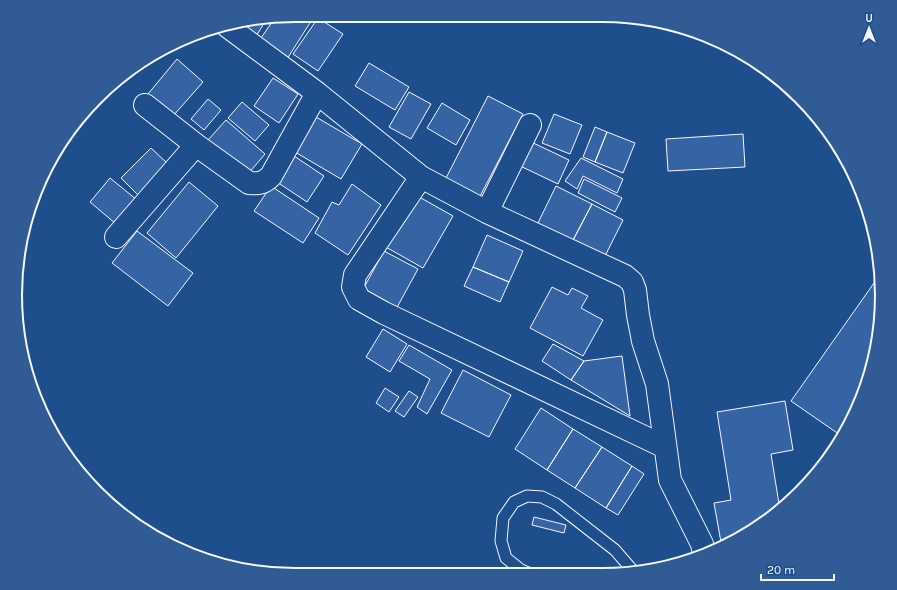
<svg xmlns="http://www.w3.org/2000/svg" width="897" height="590" viewBox="0 0 897 590" font-family="Karla,sans-serif">
<rect width="100%" height="100%" fill="#1f4e8c"/>
<path fill="#3563a3" stroke="#f2f6ff" d="M295 15H315L287 59 259 41 274 19Z
M318 18 343 34 318 71 293 54Z
M266 20 255 38 233 25Z
M177 59 203 82 173 116 148 94Z
M369 63 409 87 395 110 355 86Z
M273 78 298 94 279 123 254 106Z
M409 92 431 104 411 139 389 127Z
M488 96 523 114 477 202 443 184Z
M208 99 221 110 204 130 191 119Z
M242 102 269 125 255 141 228 118Z
M442 103 470 120 456 145 427 128Z
M554 114 582 125 570 154 542 143Z
M316 117 362 144 341 179 295 152Z
M226 120 265 154 248 174 208 140Z
M595 127 607 132 595 162 583 157Z
M607 132 635 143 623 173 595 162Z
M743 134 745 167 668 171 666 139Z
M527 140 569 160 558 184 516 164Z
M151 148 168 164 138 195 121 178Z
M294 156 324 176 307 202 277 182Z
M581 158 623 179 617 193 583 176 577 189 565 181Z
M110 178 137 200 116 224 90 202Z
M584 179 622 198 615 212 578 193Z
M189 182 218 206 176 258 147 233Z
M352 184 381 205 348 255 315 233 332 202 339 205Z
M271 186 319 218 303 243 254 211Z
M556 186 592 204 571 244 536 227Z
M414 194 453 216 423 268 384 246Z
M592 204 623 220 603 260 571 244Z
M137 231 193 273 168 306 112 263Z
M487 235 523 251 509 282 473 267Z
M384 251 418 269 395 311 361 293Z
M473 267 509 282 500 302 464 286Z
M881 273 880 332 867 385 843 437 791 401Z
M552 287 568 295 572 288 588 296 581 308 603 320 583 356 530 328Z
M383 329 407 344 390 372 366 357Z
M553 344 584 361 571 380 542 361Z
M409 345 452 370 427 414 417 407 430 379 399 361Z
M622 356 630 416 571 380 584 361Z
M463 370 511 395 489 437 441 413Z
M385 388 399 397 389 412 376 403Z
M409 391 418 397 404 417 395 411Z
M785 401 793 450 771 454 780 510 772 517 722 548 714 503 731 500 717 412Z
M541 408 573 429 547 470 515 449Z
M573 429 602 447 575 488 547 470Z
M602 447 632 466 606 508 575 488Z
M632 466 644 474 618 515 606 508Z
M534 517 566 525 564 533 532 525Z"/>
<g fill="none" stroke-linecap="round" stroke-linejoin="round">
<g stroke="#f2f6ff" stroke-width="13">
<path id="service" d="M531 574 521 570 506 558 501 541 503 518 514 502 527 496 542 497 556 504 615 550 634 572"/>
</g>
<g stroke="#f2f6ff" stroke-width="24">
<path id="minor" d="M227 26 317 93 421 177 487 212 625 276 632 282 635 290 638 315 643 341 657 384 670 480 702 544 704 554
M145 105 196 145
M421 177 355 275 353 287 359 299 384 313 665 447
M487 212 530 125
M116 237 196 145 249 183C259 184 264 183 271 176L317 93"/>
</g>
<use href="#service" stroke="#1f4e8c" stroke-width="11"/>
<use href="#minor" stroke="#1f4e8c" stroke-width="22"/>
</g>
<path d="M0 0H897V590H0ZM295 22H602A273 273 0 0 1 875 295V295A273 273 0 0 1 602 568H295A273 273 0 0 1 22 295V295A273 273 0 0 1 295 22Z" fill="#305b95" fill-rule="evenodd"/>
<path fill="none" stroke="#f2f6ff" stroke-width="2" d="M295 22H602A273 273 0 0 1 875 295V295A273 273 0 0 1 602 568H295A273 273 0 0 1 22 295V295A273 273 0 0 1 295 22Z"/>
<g transform="translate(869 28)" stroke="#1f4e8c" stroke-width="3" paint-order="stroke">
<path d="M0-3L7 15L0 10L-7 15Z" fill="#f2f6ff"/>
<text y="-6" font-size="11" font-weight="bold" text-anchor="middle" fill="#f2f6ff">U</text>
</g>
<path d="M761 574v6h73v-6" fill="none" stroke="#f2f6ff" stroke-width="2"/>
<text x="767" y="574" font-size="12" fill="#f2f6ff" stroke="#1f4e8c" stroke-width="3" paint-order="stroke">20 m</text>
</svg>
